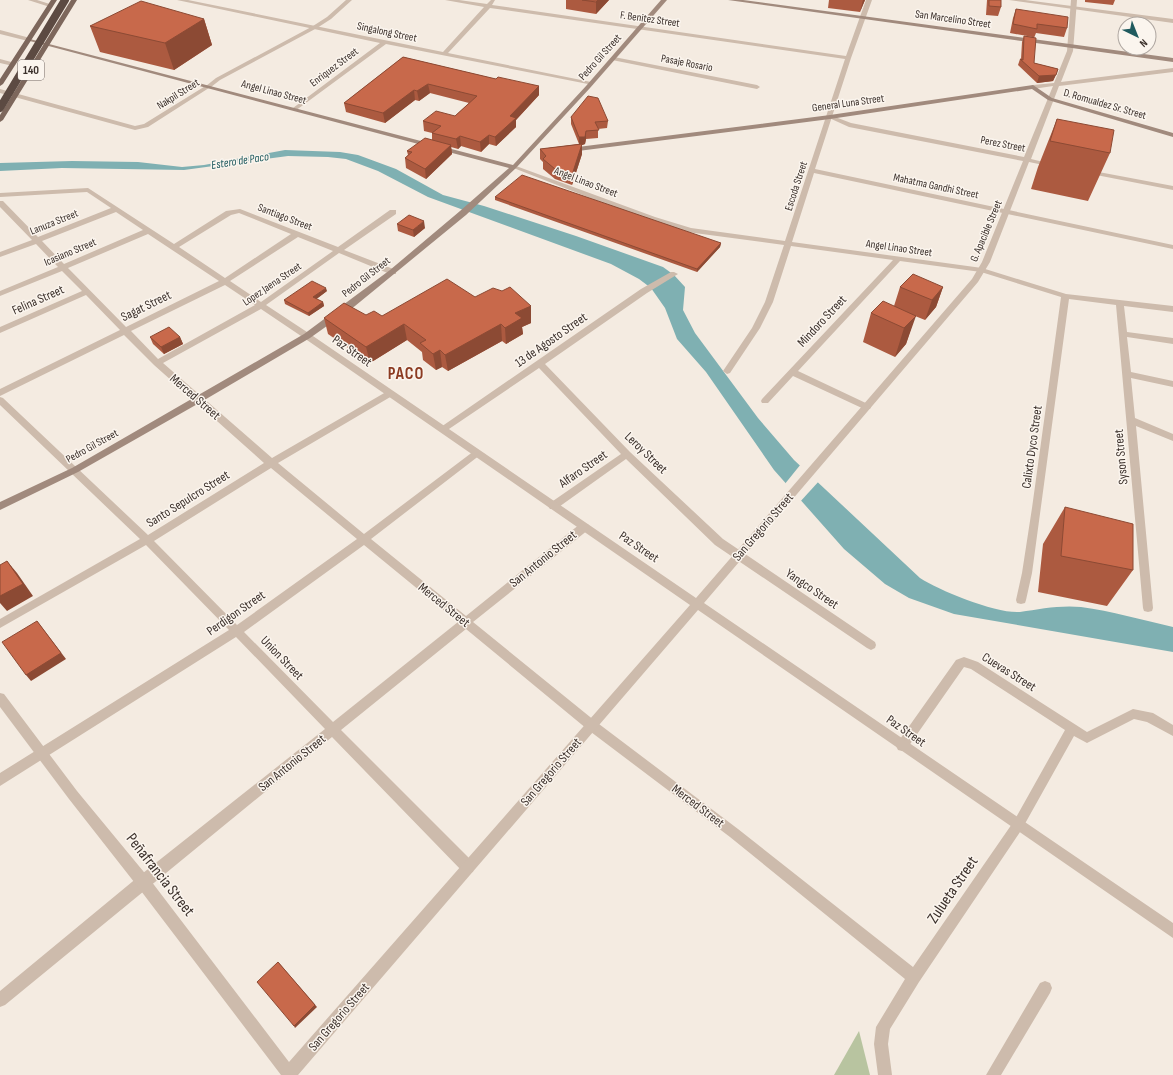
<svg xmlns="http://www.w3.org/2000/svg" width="1173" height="1075" viewBox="0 0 1173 1075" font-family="'Sofia Sans Condensed',sans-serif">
<rect width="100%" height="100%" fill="#f4ebe1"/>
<path fill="#b8c4a0" d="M859 1031 870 1075H834Z"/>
<path fill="#7fb0b2" d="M285 150 340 152 358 155 396 169 443 195 484 206 576 236 663 267 674 275 685 287 683 310 695 333 758 418 794 460 920 578C940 591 997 614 1020 612 1040 609 1060 605 1081 607 1111 611 1143 620 1173 627V652L954 614 909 598 885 584 844 549 774 470 706 372 677 339 665 308 651 288 639 279 611 264 428 197 378 171 346 159 328 157 288 156 184 170 62 168 0 171V163L72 161 138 162 182 167 204 165Z"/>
<path fill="#f4ebe1" d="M801 464 820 480 799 503 784 485Z"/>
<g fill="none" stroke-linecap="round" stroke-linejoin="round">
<path fill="#cdbbac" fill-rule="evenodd" d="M28 0H37L53 5 50 7Z
M177 0H188L443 52 484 7 445 0H459L487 4 491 0H495L492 5 846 56 866 0H872L851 58 815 169 1173 245V249L814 173 792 242 982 268 1066 294 1173 306V312L1124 306 1127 332 1173 338V344L1127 337 1131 372 1173 381V387L1131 378 1135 418 1173 434V441L1136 426 1153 608 1152 611 1148 612 1144 611 1143 608 1116 305 1069 299 1032 573 1026 600 1025 603 1021 604 1017 603 1016 600 1022 573 1032 508 1061 297 981 272 900 261 798 371 870 405 871 407 870 409H864L793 376 768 403H762L761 401 762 399 893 260 791 246 773 302 760 328 730 373 727 374 723 371 752 328 765 302 784 245 687 232 649 221 511 167 516 166 655 217 691 228 785 241 845 59 490 8 448 53 591 82 593 83V85L386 44 295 111 292 109 293 108 380 43Z
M1009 0H1025L1173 19V23Z
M614 57 757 85 760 87 757 89 612 60V58Z
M0 59 15 63 16 64 13 66 0 63Z
M207 85 212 86 148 127 135 130 0 93V89L135 126 144 124Z
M88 188 174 244 226 211 240 209 338 247 390 210H396V214L344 250 396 270V274H390L339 253 266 305 310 334V338H304L261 309 163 363 272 458 386 392H392L393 394 392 396 278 463 364 534 474 451H480L482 453 480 455 371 539 466 616 580 524H588L589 527 588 530 473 622 595 721 738 829 913 967 1014 821 1065 730 971 669 964 667 906 750 902 751 898 750 896 746 898 742 956 660 964 657 978 662 1087 732 1133 709 1153 713 1173 725V736L1147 722 1134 719 1087 743 1074 736 1022 829 919 982 890 1029 888 1044 892 1075H878L874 1044 876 1027 905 979 730 837 587 729 466 629 341 730 473 862 474 867 473 872 468 873 463 872 332 737 5 1005 0 1007V991L138 877 325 729 236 637 0 786V773L229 630 146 545 0 628V619L140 539 0 405V397L3 398 148 535 264 463 154 365 124 335 0 396V389L120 330 86 295 0 333V327L82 291 62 271 0 296V291L58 267 36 244 0 257V252L32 240 0 207V201H3L38 237 111 208 87 192 0 197V193ZM116 212 143 230 64 264 42 241ZM239 213 291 234 225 278 179 247 231 215ZM148 234 219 281 126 327 68 268ZM298 237 333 251 261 302 230 281ZM225 285 255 305 158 359 131 331ZM271 468 357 539 237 625 154 541ZM364 545 458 622 333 722 244 632Z
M671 272H674L678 274 647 293 545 364 630 452 723 539 875 642 876 645 875 648 871 650 867 648 715 545 626 459 556 509H550L548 506 550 503 621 454 539 368 446 431H440L438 429 641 289Z
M1045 981 1050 983 1052 988 1050 993 1001 1075H986L1040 983Z"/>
<path fill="#cdbbac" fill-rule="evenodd" d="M346 0H352L331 19 317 28 220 80 211 87 206 86 216 78 313 26 327 17Z
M1071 0H1077L1073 51 1061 82 1173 68V72L1059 86 1031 159 1056 165 1053 167 1029 162 990 262 978 282 704 603 1173 923V938L698 610 298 1075H281L138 887 69 799 0 707V693L4 694 77 791 148 877 289 1062 690 605 304 338V334H310L696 598 972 279 982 262 1023 161 849 127 827 117 830 115 851 123 1024 157 1053 86 1033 89 1030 87 1033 85 1054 83 1067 51Z
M0 30 30 38 31 39 28 41 0 34Z
M1088 170 1173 186V190L1086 173V171Z"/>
<path fill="#a18a7d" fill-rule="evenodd" d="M661 0H667L590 88 516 168 466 215 355 306 310 338 201 402 78 472 0 510V502L72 468 304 334 390 270 460 211 509 168 26 40V38L513 165 586 86Z
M728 0H743L1173 58V62Z
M1033 85 1052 98 1173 133V137L1048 100 1032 89 830 119 570 152 567 150 570 148 830 115Z"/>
<path fill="#7d675c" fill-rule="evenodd" d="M51 0H57L3 84 0 86V79Z
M71 0H77L3 120 0 122V115Z"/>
<path stroke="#5c4a42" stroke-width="8" d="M0 108 65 0"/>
</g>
<path fill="#ac5a40" d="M566 0H609L596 14 566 9Z
M829 0H865L860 12 828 8Z
M987 0H1001V7L998 16 986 15Z
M1085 0H1115L1113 5 1085 2Z
M1016 9 1067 28 1064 37 1036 33 1034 38V63L1058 69 1053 81 1037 83 1018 65 1020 59H1021L1022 42 1024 36 1033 37 1010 33 1013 18Z
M204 19 212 45 174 70 100 52 90 26Z
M403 57 496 79 539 86V95L516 120V127L496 146 489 144 481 152 461 146 458 149 451 147 452 154 426 179 406 168 405 158 408 155 407 151 432 140V133L424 131 423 121 455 116 469 103 430 93 419 101 415 100 385 123 346 112 344 103Z
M571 117 608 121 607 128 598 129V138L586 139 585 144 582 145V154L572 185 555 179 543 169V162L540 159V149L579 144 571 124Z
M1057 119 1110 153 1088 201 1031 189 1038 167Z
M495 197 721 243 720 247 697 272 495 200Z
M397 224 425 228 414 237 398 231Z
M900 287H943L936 307 925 320 915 316 906 344 895 357 863 342 871 313 894 306Z
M327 291 316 299 323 302 324 306 309 316 285 304 284 300Z
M475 297 531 306V323L522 327 523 334 506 344 502 341 448 371 442 367 436 370 423 360 422 352 407 340 370 363 328 334 324 318 366 315 382 316Z
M150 337H180L183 344 164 354 153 344Z
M1065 507 1133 570 1107 606 1038 592 1043 544Z"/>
<path fill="#8c4a34" d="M598 0H609L596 14V2Z
M863 0H865L860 12Z
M204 19 212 45 174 70 165 43Z
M1056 75 1053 81 1037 83 1039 76Z
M428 84 430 93 419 101 417 91Z
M539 86V95L516 120V127L496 146 495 137 510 116Z
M414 90 415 100 385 123 383 113Z
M586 131V139L585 144 582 145V154L572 185V175L579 145V137Z
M489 135V144L481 152 480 142Z
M460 136 461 146 458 149 456 139Z
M451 145 452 154 426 179 425 169Z
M424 221 425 228 414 237 413 230Z
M721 243 720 247 697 272V269Z
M943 287 936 307 925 320 932 300Z
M326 288 327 291 314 301 313 297Z
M323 302 324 306 309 316 308 313Z
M531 306V323L522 327 523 334 506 344 505 328 515 313Z
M916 316 906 344 895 357 904 328Z
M404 324 407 340 370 363 366 347Z
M501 324 502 341 448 371 445 355Z
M180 337 183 344 164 354 161 347Z
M440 350 442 367 436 370 433 354Z
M7 561 17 573 33 596 7 611 0 603V596Z
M37 621 66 659 31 681 26 675Z
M278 962 317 1007 295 1028 294 1026Z"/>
<path fill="#c8694b" stroke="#8c4a34" d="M582 0H598L596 2Z
M989 0H1001V7L989 6Z
M141 1 204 19 165 43 90 26Z
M1016 9 1068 17 1067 28 1037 24V29L1013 24Z
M1024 36 1036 38 1034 63 1058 69 1056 75 1039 76 1020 59 1023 60Z
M403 57 496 79 498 77 539 86 510 116 516 118 495 137 489 135 480 142 460 136 456 139 432 133 441 126 423 121 436 111 455 116 477 96 428 84 417 91 414 90 383 113 344 103Z
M588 96 598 98 608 121 595 122 599 130 586 131 585 137H579L571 117Z
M1057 119 1114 130 1110 153 1050 141Z
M425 138 451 145 425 169 405 158 412 152 407 151Z
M582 144 572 175 555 169 543 159 546 156 540 149Z
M522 175 721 243 697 269 495 197Z
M409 215 424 221 413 230 397 224Z
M913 274 943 287 932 300 900 287Z
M447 279 475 297 493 288 502 291 510 287 531 306 515 313 522 318 505 328 501 324 445 355 440 350 433 354 420 343 426 340 404 324 366 347 324 318 344 303 366 315 374 311 382 316Z
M312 281 326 288 313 297 323 302 308 313 284 300Z
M883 301 916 316 904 328 871 313Z
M169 327 180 337 161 347 150 337Z
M1065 507 1133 524V570L1061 556Z
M7 561 23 584 0 596V565Z
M37 621 61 653 26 675 2 642Z
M278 962 315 1005 294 1026 257 982Z"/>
<g text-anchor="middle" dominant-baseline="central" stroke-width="3" stroke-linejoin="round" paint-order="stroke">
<g font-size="11" fill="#3b302b" stroke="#fbf5ee">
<text transform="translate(650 19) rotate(8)">F. Benitez Street</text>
<text transform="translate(953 19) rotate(8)">San Marcelino Street</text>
<text transform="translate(387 32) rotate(12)">Singalong Street</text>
<text transform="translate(600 57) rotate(-48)">Pedro Gil Street</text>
<text transform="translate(687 63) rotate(11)">Pasaje Rosario</text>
<text transform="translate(334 67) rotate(-37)">Enriquez Street</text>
<text transform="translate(274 92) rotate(15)">Angel Linao Street</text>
<text transform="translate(178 94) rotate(-32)">Nakpil Street</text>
<text transform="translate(848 103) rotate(-8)">General Luna Street</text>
<text transform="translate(1105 104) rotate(16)">D. Romualdez Sr. Street</text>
<text transform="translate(1003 144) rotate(11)">Perez Street</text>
<text transform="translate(586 182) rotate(21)">Angel Linao Street</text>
<text transform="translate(796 186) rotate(-72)">Escoda Street</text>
<text transform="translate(936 186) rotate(12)">Mahatma Gandhi Street</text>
<text transform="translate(285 217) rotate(21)">Santiago Street</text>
<text transform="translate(54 222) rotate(-22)">Lanuza Street</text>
<text transform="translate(986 231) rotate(-67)">G. Apacible Street</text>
<text transform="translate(899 248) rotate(8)">Angel Linao Street</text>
<text transform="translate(70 252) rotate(-23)">Icasiano Street</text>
<text transform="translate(366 277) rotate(-38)">Pedro Gil Street</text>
<text transform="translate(272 284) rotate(-34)">Lopez Jaena Street</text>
<text transform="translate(92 446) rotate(-29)">Pedro Gil Street</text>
</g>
<rect fill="#fbf5ee" stroke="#756b66" stroke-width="1" x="18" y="60" width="26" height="20" rx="3"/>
<g font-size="12" font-weight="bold" fill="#3b302b">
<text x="31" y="70">140</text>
</g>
<g font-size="12" font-style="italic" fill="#1f5a5e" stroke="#fbf5ee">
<text transform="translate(240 161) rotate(-9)">Estero de Paco</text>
</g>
<g font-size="13" fill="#3b302b" stroke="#fbf5ee">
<text transform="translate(38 300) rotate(-24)">Felina Street</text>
<text transform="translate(146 306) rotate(-26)">Sagat Street</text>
<text transform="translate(822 321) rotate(-47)">Mindoro Street</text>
<text transform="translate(551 340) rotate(-35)">13 de Agosto Street</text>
<text transform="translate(352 351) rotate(35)">Paz Street</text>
<text transform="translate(195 397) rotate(41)">Merced Street</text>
<text transform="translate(1032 447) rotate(-82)">Calixto Dyco Street</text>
<text transform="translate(646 453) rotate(44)">Leroy Street</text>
<text transform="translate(1121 457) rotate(-95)">Syson Street</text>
<text transform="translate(583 469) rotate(-35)">Alfaro Street</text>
<text transform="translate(188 499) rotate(-32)">Santo Sepulcro Street</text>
<text transform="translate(763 527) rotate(-49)">San Gregorio Street</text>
<text transform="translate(639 547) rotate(34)">Paz Street</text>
<text transform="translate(543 559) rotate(-39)">San Antonio Street</text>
<text transform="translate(812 589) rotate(34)">Yangco Street</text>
<text transform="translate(444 605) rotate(39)">Merced Street</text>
<text transform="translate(236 613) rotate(-35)">Perdigon Street</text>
<text transform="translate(282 658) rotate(46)">Union Street</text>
<text transform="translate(1009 672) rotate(32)">Cuevas Street</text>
<text transform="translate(906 731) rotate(35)">Paz Street</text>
<text transform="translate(292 763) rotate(-39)">San Antonio Street</text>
<text transform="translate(551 772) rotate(-49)">San Gregorio Street</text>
<text transform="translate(698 806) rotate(37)">Merced Street</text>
<text transform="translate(339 1017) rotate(-49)">San Gregorio Street</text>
</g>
<g font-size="16" fill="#3b302b" stroke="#fbf5ee">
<text transform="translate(160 875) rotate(52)">Peñafrancia Street</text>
<text transform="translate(953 890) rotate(-56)">Zulueta Street</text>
</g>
<g font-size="17" font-weight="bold" letter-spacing="1" fill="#8c3b22" stroke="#fbf5ee">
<text x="406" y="374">PACO</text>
</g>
</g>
<g transform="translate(1137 36) rotate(137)"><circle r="19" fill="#fbf5ee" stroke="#aea6a0"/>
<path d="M0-3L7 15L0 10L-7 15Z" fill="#1f5a5e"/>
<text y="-6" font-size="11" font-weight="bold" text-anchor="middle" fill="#3b302b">N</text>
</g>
</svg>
